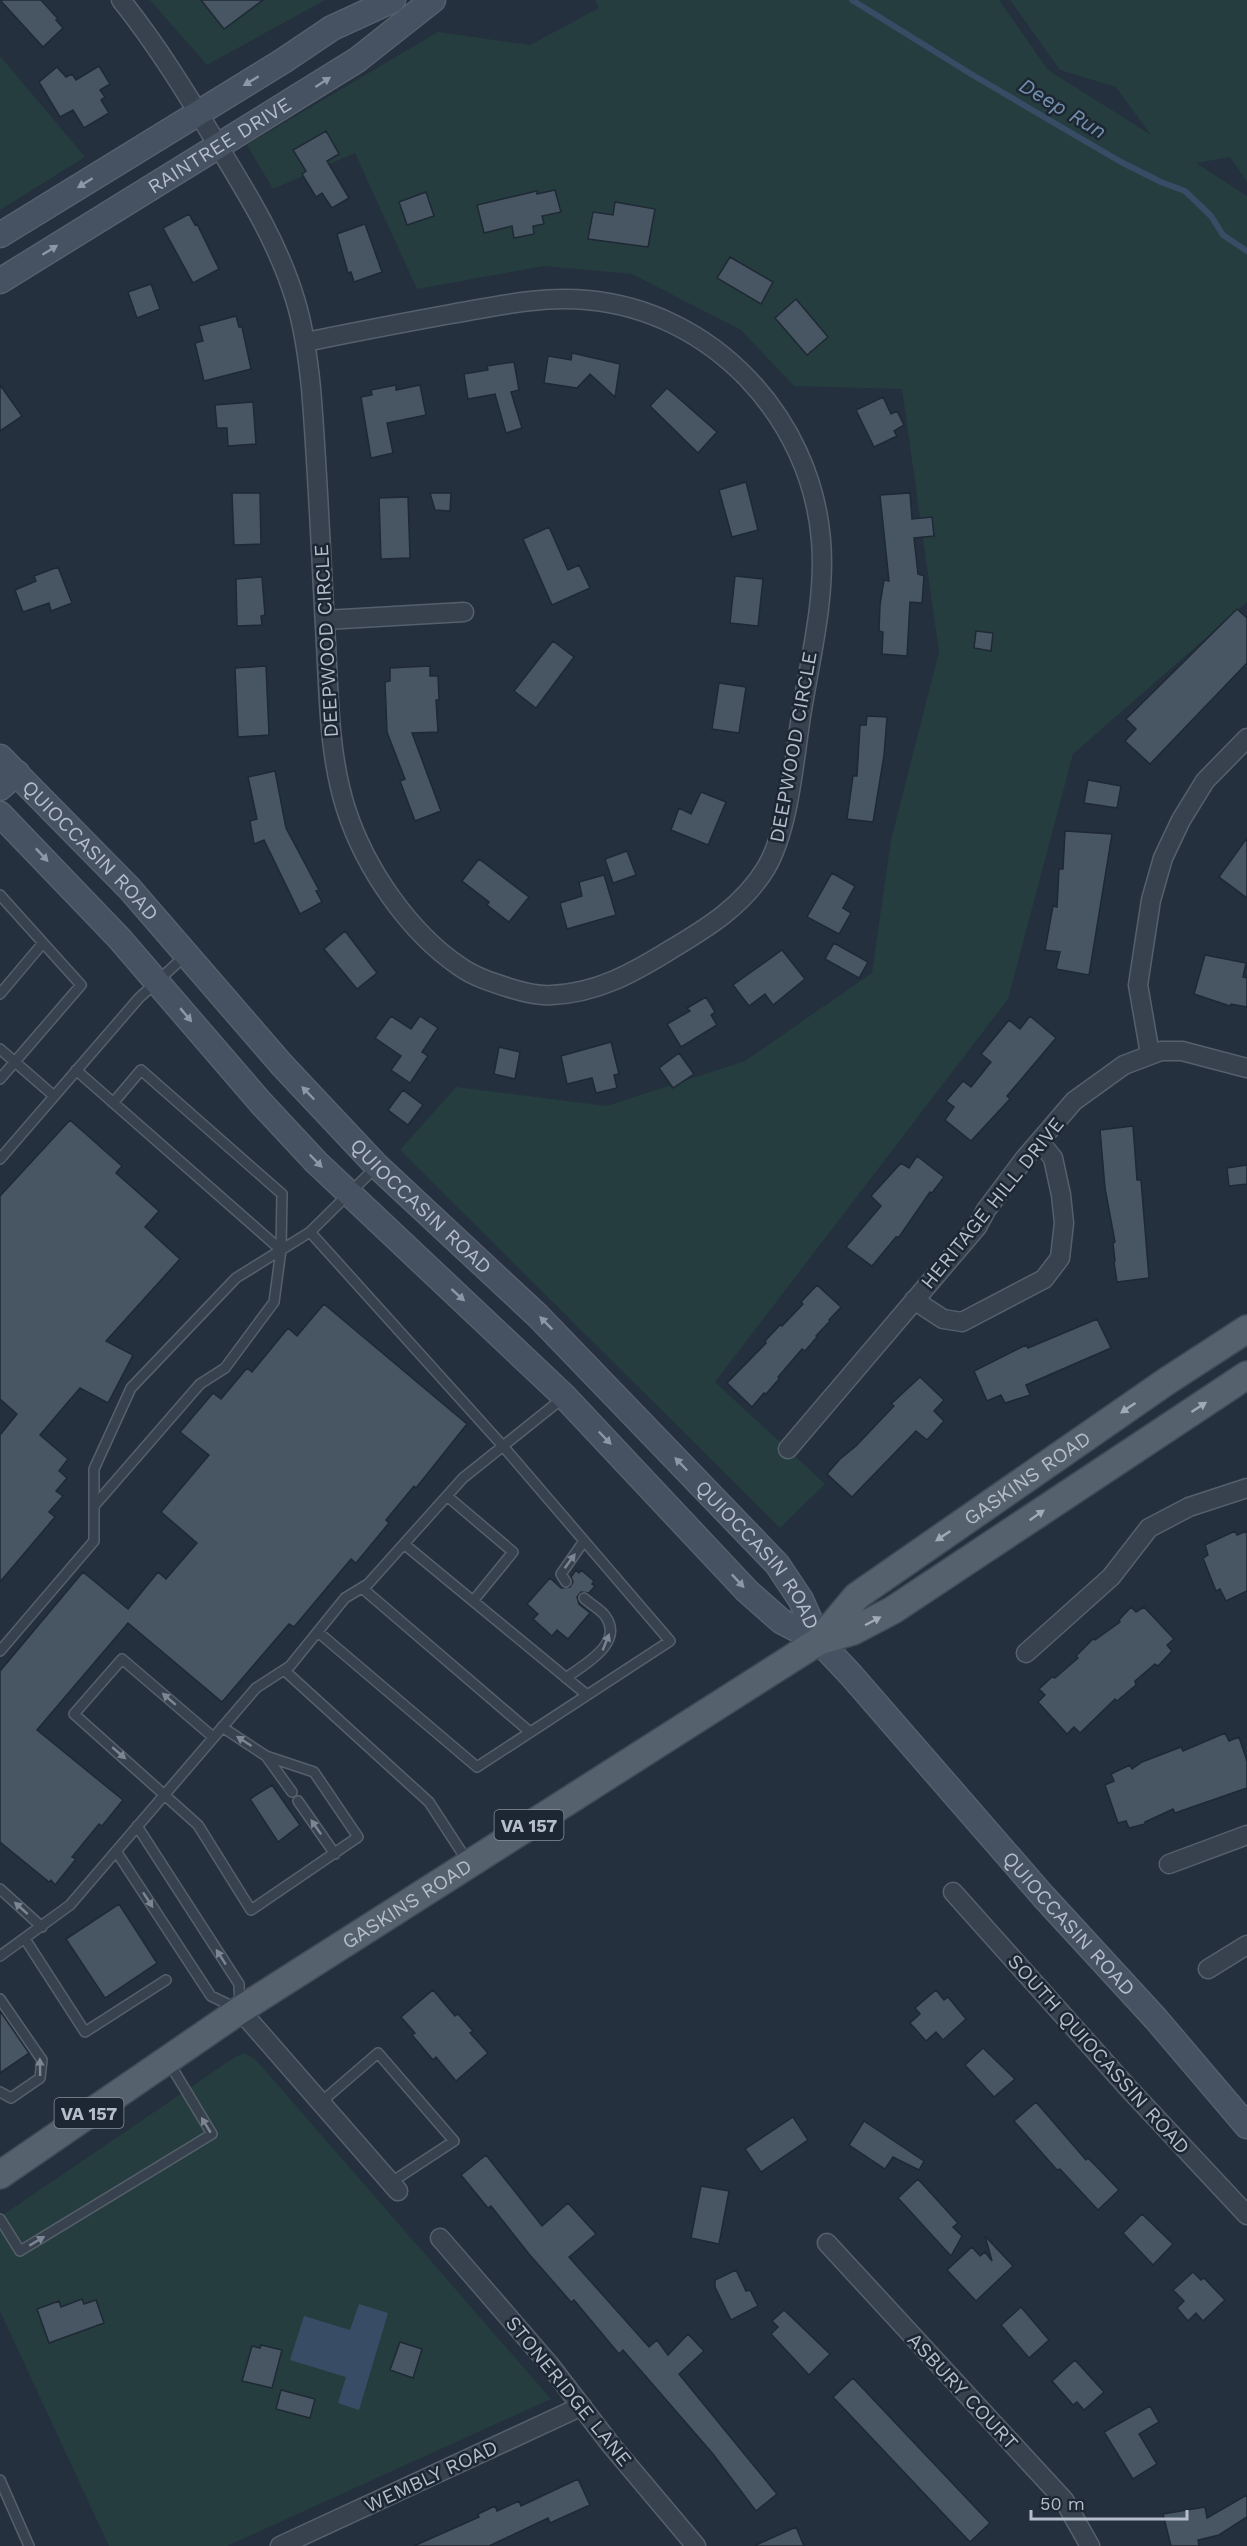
<svg xmlns="http://www.w3.org/2000/svg" width="1247" height="2546" viewBox="0 0 1247 2546" font-family="'Work Sans',sans-serif">
<rect width="100%" height="100%" fill="#24303e"/>
<path fill="#263d3f" d="M150 0H325L207 65Z
M595 0H999L1048 70 1151 135 1116 87 1060 70 1010 0H1247V182L1230 157 1196 163 1247 196V602L1073 754 1008 999 715 1382 825 1484 780 1528 400 1150 456 1087 607 1106 745 1061 872 973 891 840 939 652 902 389 794 386 741 330 632 274 544 266 417 289 355 153 273 189 247 145 438 32 530 45 599 8Z
M0 56 85 157 0 210Z
M245 2053 256 2060 551 2399 227 2546H109L0 2311V2217L235 2057Z"/>
<path fill="#384d65" d="M359 2304 388 2313 359 2410 338 2403 346 2377 290 2360 304 2316 350 2330Z"/>
<g fill="none" stroke-linecap="round" stroke-linejoin="round">
<path stroke="#384d65" stroke-width="6" d="M852 0 971 74 1121 162 1161 182 1185 191 1211 216 1223 235 1247 251"/>
</g>
<path fill="#485664" stroke="#1f2935" stroke-width="1.5" d="M0 0H41L58 19 56 20 63 28 43 47Z
M201 0H263L224 29Z
M99 66 110 84 100 90 105 97 101 100 109 113 84 128 73 110 60 117 39 82 57 67 66 77 72 74 76 80Z
M326 131 339 154 327 161 349 198 332 208 322 193 316 197 302 174 306 171 293 150Z
M555 190 561 212 542 216 544 224 533 226 534 234 514 238 512 226 484 233 477 205 537 191V194Z
M426 192 434 216 407 225 399 202Z
M615 202 655 209 648 247 588 239 593 212 613 215Z
M189 214 195 225 197 224 219 269 193 283 163 228Z
M365 224 382 272 354 282 351 272 348 273 337 234Z
M730 257 773 282 761 304 717 278Z
M151 284 160 309 137 318 128 292Z
M796 299 828 337 807 355 775 318Z
M236 316 239 327H242L251 369 204 381 195 343 203 341 199 326Z
M572 353 620 364 615 397 590 374 577 388 544 383 548 356 571 360Z
M514 362 519 390 511 392 522 428 506 433 495 394 468 399 464 374 488 370 487 366Z
M0 385 22 416 0 431Z
M396 385V390L420 385 426 415 387 423 393 453 371 458 361 397 372 395 371 390Z
M667 388 717 432 698 453 650 406Z
M883 397 891 414 897 411 904 425 894 431 897 436 874 447 856 410Z
M253 402 256 444 228 446 227 428H217L215 405Z
M746 482 758 530 732 537 719 490Z
M232 493H260L261 544 234 545Z
M430 493H451L450 511 435 510Z
M910 493 912 519 932 517 934 536 914 538 918 574 924 576 922 603 910 602 907 656 882 654 883 632 879 631 880 605 884 580 889 581 880 495Z
M408 497 410 558 381 559 379 498Z
M549 527 568 570 579 565 590 588 552 605 523 539Z
M58 567 72 603 51 611 49 603 23 612 15 590 36 581 34 576Z
M735 576 763 579 758 626 730 623Z
M262 577 265 615 261 616 262 625 237 626 236 579Z
M1237 609 1247 618V663L1150 764 1125 741 1136 729 1126 719Z
M976 631 993 633 991 651 974 648Z
M553 641 574 657 536 708 514 691Z
M266 666 269 735 238 737 235 668Z
M430 666V676H438L439 700H436L438 732 412 733 441 811 415 821 400 781 405 779 387 732 385 682 390 681V668Z
M719 683 746 687 739 733 712 729Z
M867 716 887 717 884 755 873 822 847 819 853 776H857L860 725H866Z
M275 771 286 828 319 890 316 891 322 902 300 914 264 840 254 844 250 821 257 819 248 777Z
M1088 780 1121 786 1117 808 1084 803Z
M701 792 726 802 708 845 671 830 679 808 691 814Z
M1065 831 1112 834 1089 975 1056 969 1060 952 1045 950 1053 906 1057 907 1059 869H1063Z
M1247 838V898L1219 877Z
M627 851 636 875 613 883 605 859Z
M479 859 529 897 509 922 487 905 489 902 462 881Z
M832 873 855 886 843 908 851 913 839 934 807 917Z
M604 875 616 915 567 929 560 903 582 896 579 882Z
M345 931 377 973 357 989 324 949Z
M834 943 868 962 859 978 825 959Z
M782 950 805 979 773 1005 765 994 749 1006 733 985Z
M1205 955 1246 963 1243 977 1247 978V1007L1231 1004 1230 1006 1194 994Z
M706 997 715 1012 711 1015 717 1025 681 1047 667 1024 690 1011 687 1008Z
M391 1016 411 1029 420 1016 438 1028 422 1052 428 1056 410 1083 391 1070 401 1056 375 1038Z
M1030 1016 1056 1038 1007 1096 1010 1099 971 1141 945 1120 954 1107 946 1101 963 1081 971 1087 991 1062 981 1054 1009 1020 1020 1029Z
M611 1042 619 1074 614 1075 617 1088 596 1093 592 1078 567 1084 561 1056Z
M499 1047 520 1052 515 1079 494 1074Z
M679 1053 694 1074 673 1088 659 1068Z
M403 1090 423 1105 408 1125 388 1110Z
M70 1120 122 1166 116 1173 159 1211 145 1227 180 1259 106 1341 133 1355 108 1403 80 1388 40 1435 68 1459 59 1471 67 1478 56 1491 63 1496 49 1512 55 1517 0 1582V1435L17 1414 0 1399V1196Z
M1133 1126 1137 1180H1141L1149 1278 1117 1282 1114 1262 1115 1261 1113 1243 1115 1242 1105 1188 1100 1130Z
M917 1156 944 1177 932 1193 930 1192 899 1237H896L872 1266 846 1247 881 1206 871 1196 901 1163 909 1168Z
M1247 1165V1184L1229 1186 1227 1168Z
M817 1285 841 1307 829 1320 830 1321 816 1336 817 1337 805 1351 802 1349 778 1377 779 1379 766 1394 764 1393 752 1407 727 1383 766 1343 765 1341 780 1325 782 1326 803 1304 801 1302Z
M324 1304 467 1424 416 1488 414 1486 386 1520 389 1523 356 1563 351 1559 294 1627 289 1624 222 1702 128 1623 37 1730 123 1800 102 1826 99 1824 72 1857 76 1859 55 1885 51 1880 49 1882 0 1842V1671L83 1572 128 1609 158 1572 166 1579 197 1543 161 1512 209 1455 180 1432 213 1393 221 1399 247 1368 252 1372 288 1328 297 1336Z
M1097 1319 1111 1348 1026 1385 1030 1395 1005 1403 1001 1395 987 1401 974 1371 1026 1345 1028 1348Z
M920 1377 944 1400 934 1411 944 1421 927 1440 916 1431 852 1497 827 1474 840 1459 856 1446 894 1406 891 1404Z
M1235 1531 1237 1535 1247 1531V1591L1226 1601 1220 1589 1216 1591 1203 1558 1208 1555 1205 1545Z
M576 1570 579 1573 581 1570 594 1581 592 1584 595 1586 589 1593 581 1592 577 1597 579 1604 590 1613 568 1639 557 1630 552 1636 533 1619 538 1614 527 1604 550 1578 561 1588 570 1587 573 1582 571 1577Z
M1131 1607 1136 1612 1144 1607 1174 1639 1167 1645 1172 1651 1158 1666 1155 1664 1135 1681 1136 1685 1117 1701 1115 1699 1080 1733 1074 1727 1067 1734 1038 1702 1045 1695 1039 1689 1052 1677 1055 1678 1078 1658 1076 1656 1093 1639 1095 1640 1120 1622 1119 1620Z
M1225 1733 1229 1741 1239 1737 1247 1761V1788L1175 1813 1173 1809 1145 1822V1824L1129 1828 1126 1821 1118 1823 1105 1785 1114 1781 1111 1774 1130 1765 1132 1769 1142 1762 1181 1747 1183 1751Z
M272 1785 300 1825 278 1842 250 1799Z
M119 1904 157 1963 105 1998 66 1939Z
M433 1990 455 2016 458 2014 473 2031 470 2033 488 2053 456 2081 436 2057 433 2060 412 2035 415 2033 401 2017Z
M936 1990 944 2000 948 1997 966 2019 943 2040 936 2032 926 2041 910 2023 920 2014 915 2008Z
M0 2011 29 2053 0 2073Z
M983 2048 1015 2079 994 2097 965 2065Z
M1036 2102 1086 2160 1088 2158 1096 2166 1119 2190 1098 2210 1060 2169 1057 2170 1014 2121Z
M793 2117 808 2140 761 2172 745 2149Z
M864 2121 924 2161 919 2170 893 2157 885 2169 849 2145Z
M486 2155 542 2226 568 2203 596 2234 569 2257 649 2347 657 2340 668 2355 688 2334 704 2351 679 2374 777 2494 756 2511 713 2454 623 2350 619 2354 574 2300 571 2302 529 2254 491 2206 488 2208 461 2175Z
M918 2179 958 2223 953 2227 962 2236 951 2256 898 2198Z
M701 2186 729 2191 719 2244 691 2238Z
M1142 2214 1173 2244 1153 2265 1123 2233Z
M985 2236 1013 2266 976 2301 947 2270 972 2247 980 2256 985 2252 992 2261Z
M736 2270 746 2291 750 2290 758 2306 731 2320 715 2287V2280Z
M1193 2272 1201 2280 1204 2278 1225 2300 1203 2321 1196 2313 1188 2321 1177 2308 1184 2301 1173 2290Z
M82 2299 84 2304 96 2300 104 2323 49 2343 37 2309 59 2301 61 2307Z
M1021 2307 1049 2340 1029 2358 1001 2325Z
M784 2310 830 2354 809 2375 771 2334 778 2327 772 2321Z
M400 2342 422 2349 413 2378 390 2370Z
M261 2345 282 2350 272 2388 242 2381 252 2346 260 2348Z
M1075 2360 1104 2392 1084 2410 1077 2402 1073 2405 1052 2381Z
M853 2378 990 2523 970 2542 833 2397Z
M281 2390 315 2399 310 2418 276 2409Z
M1150 2406 1159 2422 1139 2434 1157 2464 1133 2479 1104 2432Z
M578 2479 590 2505 550 2523 548 2518 489 2546H414L479 2517 478 2514 495 2506 497 2511 519 2501 521 2506Z
M1247 2495V2517L1219 2535 1198 2540 1199 2546H1171L1163 2514 1205 2507 1207 2518Z
M796 2527 804 2546H754Z"/>
<g fill="none" stroke-linecap="round" stroke-linejoin="round">
<g stroke="#56606c" stroke-width="12">
<path id="lane" d="M0 895 81 985 0 1079
M0 994 43 943
M0 1049 54 1096
M76 1070 281 1250 274 1302 225 1368 200 1384 94 1506
M113 1103 141 1070 282 1194 281 1250
M0 1159 139 998 186 955
M447 1496 513 1552 473 1601
M404 1544 587 1695
M566 1582 561 1574 584 1541
M362 1588 530 1732
M318 1632 477 1767 670 1641 502 1445 310 1232 377 1166
M0 1651 94 1541V1469L131 1388 236 1278 310 1232
M284 1670 429 1802 468 1862
M566 1678C583 1665 624 1644 606 1617 602 1610 590 1604 584 1598
M213 1737 122 1659 74 1714 198 1825 251 1910 358 1837 314 1772 266 1756 222 1727
M266 1756 292 1792
M298 1801 335 1854
M116 1851 211 1996 240 2010 239 1984 137 1826
M0 1889 42 1927
M25 1939 85 2032 166 1980
M0 1956 70 1905 256 1688 290 1666 345 1598 368 1584 463 1478 563 1398
M0 1999 42 2060 40 2078 11 2098 0 2092
M320 2103 378 2053 454 2141 390 2183
M0 2219 20 2251 212 2134 168 2061
M0 2480 29 2546"/>
</g>
<g stroke="#56606c" stroke-width="21">
<path id="street" d="M121 0C157 45 187 94 217 144 247 193 278 243 295 299 304 328 308 358 311 388 318 473 321 559 326 644 329 699 329 756 346 809 365 868 408 931 459 966 476 978 494 983 513 989 526 993 539 996 552 995 597 993 633 973 670 950 707 928 743 906 766 868 789 829 794 761 801 716 810 659 826 598 821 540 811 417 712 311 587 300 540 296 497 306 451 314 402 323 354 332 306 342
M325 620 464 612
M1150 1054 1138 985 1151 900 1163 858 1181 820 1205 781 1247 738
M914 1300 943 1319 962 1322 1044 1279 1060 1258 1064 1223 1061 1195 1053 1158 1040 1142
M788 1449 977 1227 986 1210 1025 1158 1074 1101 1124 1065 1161 1051H1182L1247 1068
M1026 1653 1111 1577 1149 1528 1189 1507 1247 1488
M1169 1864 1247 1835
M953 1892 1129 2089 1247 2215
M1208 1969 1247 1945
M240 2010 398 2191
M440 2238 549 2364 611 2445 696 2546
M827 2243 1064 2500 1090 2546
M280 2546 582 2406"/>
</g>
<g stroke="#56606c" stroke-width="27">
<g id="secondary">
<path d="M0 235 283 61 332 28 393 0"/>
<path id="s1" d="M0 281 357 60 433 0"/>
<path id="s2" d="M0 757 129 888 282 1065 377 1166 538 1316 777 1564 801 1600 819 1641"/>
<path d="M0 788 17 773"/>
<path id="s3" d="M0 814 119 938 261 1103 316 1162 564 1396 747 1591 781 1621 819 1641 851 1675 1043 1896 1156 2019 1247 2126"/>
</g>
</g>
<g stroke="#414b57" stroke-width="30">
<g id="primary">
<path id="s4" d="M819 1641 857 1596 1167 1381 1247 1329"/>
<path id="s5" d="M0 2175 240 2010 819 1641 853 1631 893 1610 1247 1375"/>
</g>
</g>
<use href="#lane" stroke="#38424e" stroke-width="9"/>
<use href="#street" stroke="#38424e" stroke-width="18"/>
<use href="#secondary" stroke="#465161" stroke-width="24"/>
<use href="#primary" stroke="#56616e" stroke-width="27"/>
</g>
<defs><path id="oneway-solid" d="M-6-.8H1V-3.2L6.5 0L1 3.2V.8H-6Z" transform="scale(1.5)"/></defs>
<g fill="#8e97a5">
<use href="#oneway-solid" transform="translate(251 81) rotate(149)"/>
<use href="#oneway-solid" transform="translate(323 82) rotate(-33)"/>
<use href="#oneway-solid" transform="translate(85 183) rotate(148)"/>
<use href="#oneway-solid" transform="translate(50 250) rotate(-32)"/>
<use href="#oneway-solid" transform="translate(42 855) rotate(47)"/>
<use href="#oneway-solid" transform="translate(186 1015) rotate(50)"/>
<use href="#oneway-solid" transform="translate(308 1093) rotate(-134)"/>
<use href="#oneway-solid" transform="translate(316 1161) rotate(46)"/>
<use href="#oneway-solid" transform="translate(458 1295) rotate(42)"/>
<use href="#oneway-solid" transform="translate(546 1323) rotate(-135)"/>
<use href="#oneway-solid" transform="translate(605 1438) rotate(46)"/>
<use href="#oneway-solid" transform="translate(681 1464) rotate(-134)"/>
<use href="#oneway-solid" transform="translate(738 1581) rotate(47)"/>
</g>
<g fill="#a1abb7">
<use href="#oneway-solid" transform="translate(1199 1407) rotate(-33)"/>
<use href="#oneway-solid" transform="translate(1128 1408) rotate(146)"/>
<use href="#oneway-solid" transform="translate(1037 1515) rotate(-35)"/>
<use href="#oneway-solid" transform="translate(943 1536) rotate(146)"/>
<use href="#oneway-solid" transform="translate(873 1621) rotate(-28)"/>
</g>
<g fill="#7c8692">
<use href="#oneway-solid" transform="translate(570 1561) rotate(-54)"/>
<use href="#oneway-solid" transform="translate(606 1642) rotate(-68)"/>
<use href="#oneway-solid" transform="translate(169 1699) rotate(-139)"/>
<use href="#oneway-solid" transform="translate(244 1741) rotate(-147)"/>
<use href="#oneway-solid" transform="translate(119 1753) rotate(41)"/>
<use href="#oneway-solid" transform="translate(316 1827) rotate(-125)"/>
<use href="#oneway-solid" transform="translate(148 1900) rotate(57)"/>
<use href="#oneway-solid" transform="translate(21 1908) rotate(-138)"/>
<use href="#oneway-solid" transform="translate(221 1957) rotate(-123)"/>
<use href="#oneway-solid" transform="translate(40 2067) rotate(-91)"/>
<use href="#oneway-solid" transform="translate(206 2125) rotate(-121)"/>
<use href="#oneway-solid" transform="translate(37 2241) rotate(-31)"/>
</g>
<g text-anchor="middle" dominant-baseline="central" stroke-width="5" stroke-linejoin="round" paint-order="stroke">
<g fill="#1d2733" stroke="#87909c" stroke-width="1.5">
<rect x="494.5" y="1810" width="69" height="30" rx="4.5"/>
<rect x="54.5" y="2098" width="69" height="30" rx="4.5"/>
</g>
<g font-size="18" font-weight="bold" fill="#b4bdc9">
<text x="529" y="1825">VA 157</text>
<text x="89" y="2113">VA 157</text>
</g>
<g font-size="20" fill="#b4bdc9" stroke="#1d2733">
<text stroke="none"><textPath href="#s1" startOffset="258">RAINTREE DRIVE</textPath></text>
<text transform="translate(326 641) rotate(-93)">DEEPWOOD CIRCLE</text>
<text transform="translate(793 747) rotate(-80)">DEEPWOOD CIRCLE</text>
<text stroke="none"><textPath href="#s2" startOffset="130">QUIOCCASIN ROAD</textPath></text>
<text transform="translate(992 1203) rotate(-51)">HERITAGE HILL DRIVE</text>
<text stroke="none"><textPath href="#s2" startOffset="616">QUIOCCASIN ROAD</textPath></text>
<text stroke="none"><textPath href="#s4" startOffset="266">GASKINS ROAD</textPath></text>
<text stroke="none"><textPath href="#s2" startOffset="1102">QUIOCCASIN ROAD</textPath></text>
<text stroke="none"><textPath href="#s5" startOffset="489">GASKINS ROAD</textPath></text>
<text stroke="none"><textPath href="#s3" startOffset="1544">QUIOCCASIN ROAD</textPath></text>
<text transform="translate(1099 2054) rotate(48)">SOUTH QUIOCASSIN ROAD</text>
<text transform="translate(569 2391) rotate(51)">STONERIDGE LANE</text>
<text transform="translate(963 2391) rotate(47)">ASBURY COURT</text>
<text transform="translate(431 2476) rotate(-25)">WEMBLY ROAD</text>
</g>
<g font-size="21" font-style="italic" fill="#748fac" stroke="#1d2733">
<text transform="translate(1063 108) rotate(31)">Deep Run</text>
</g>
</g>
<path d="M1031 2510v9h156v-9" fill="none" stroke="#b4bdc9" stroke-width="3"/>
<text x="1040" y="2510" font-size="18" fill="#b4bdc9" stroke="#1d2733" stroke-width="4.5" paint-order="stroke">50 m</text>
</svg>
